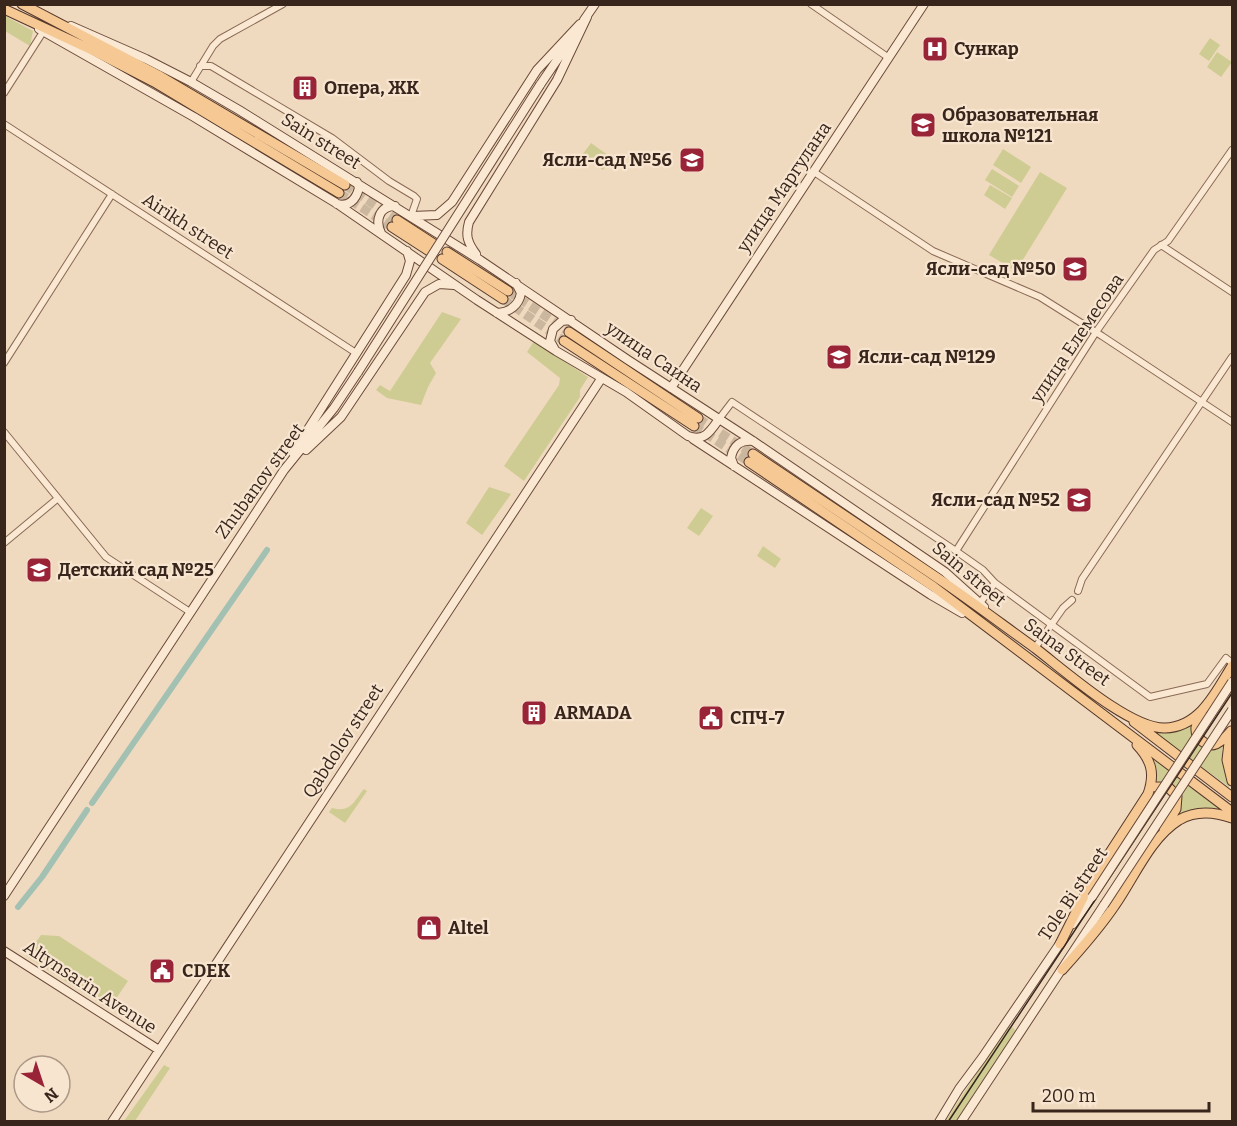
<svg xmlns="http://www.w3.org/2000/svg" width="1237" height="1126" viewBox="0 0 1237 1126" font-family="Bitter,serif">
<rect width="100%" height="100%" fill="#f0dabf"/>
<path fill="#cecc92" d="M5 16 33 31 30 46 5 31Z
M1210 38 1220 45 1209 61 1199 54Z
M1217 52 1232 62 1221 77 1207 67Z
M591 143 612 158 603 170 582 155Z
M1003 149 1031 167 1021 183 993 165Z
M992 169 1019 186 1012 197 985 180Z
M1040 172 1067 188 1016 271 989 255Z
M990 185 1012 198 1005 209 984 195Z
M442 312 461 319 430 363 436 373 428 387 421 405 387 398 376 390 380 385 390 391Z
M534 341 588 377 580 390V397L524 481 504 466 559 385 560 378 527 352Z
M489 487 511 494 482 535 466 523Z
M701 508 713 516 699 536 687 528Z
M763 546 781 559 775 568 757 556Z
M1194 722 1205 746 1224 742 1222 750 1229 787 1151 729Z
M1153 755 1227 811C1207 808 1193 808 1175 817L1181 804 1166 782 1156 781 1157 770Z
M364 789 367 791 345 823 329 812 332 808C351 813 353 802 364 789Z
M41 935 59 936 128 981 109 1009 26 956Z
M1007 1027H1012L1016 1031 1014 1035 957 1121 945 1122Z
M164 1065 170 1068 135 1121H124Z"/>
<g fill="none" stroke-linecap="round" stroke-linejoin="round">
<path stroke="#a2c1b3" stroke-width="6" d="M92 803 267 550
M18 907 42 877 87 810"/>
<path stroke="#cbb69e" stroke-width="9" stroke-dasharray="9 4.5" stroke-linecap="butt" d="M345 185 397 220
M339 193 392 227
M508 291 569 332
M503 299 564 341
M698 418 753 454
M694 426 749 462"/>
<g stroke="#896a56" stroke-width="8">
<path id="street" d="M811 4 889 58
M200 66H211L332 138 389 181 414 196 417 199 411 216
M191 82 213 46 220 39 283 4
M4 93 43 32
M4 124 356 353
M814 172 933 251 1040 297 1102 336 1232 422
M1161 245 1232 292
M4 363 112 194
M719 419 732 402 956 551 983 570 995 583 1150 697 1207 684 1226 658 1232 663
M4 432 106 557 190 612
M4 543 57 499
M956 551 1096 332 1154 250 1168 241 1232 150
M1078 591 1082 579 1232 357
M980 603 995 583
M1035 648 1063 608 1072 600"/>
</g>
<g stroke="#6b4b3a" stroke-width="10">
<path id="secondary" d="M584 20 595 4
M71 26 146 59 191 82 239 110 480 260 628 360 753 441 945 572 984 607
M39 29 194 117 336 203 477 300 556 351 626 392 688 436C704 442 710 432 719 419
M540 85 572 38
M337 204C349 207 356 200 359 188L357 182
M412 216 437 215 452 202 537 70 580 24
M381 233C375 221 379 206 395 206
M476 254C468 243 465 236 469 222L557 80 587 17
M497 313C510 312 519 305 521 293L516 283
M555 350 550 341 553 329 562 321 571 320
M671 388 924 4
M693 439 931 595 962 613
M306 450 341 417 425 292 439 284 454 285
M293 453 406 275 410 261 407 251
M734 466 731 458C733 446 741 439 753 441
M4 896 284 470 334 408 358 372
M1073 924 1092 897
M4 951 159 1050
M112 1122 601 379
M939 1122 959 1089 982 1058 1063 939
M961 1122 1104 905"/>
</g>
<g stroke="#56392b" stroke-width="11">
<path id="primary" d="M22 4 158 75 345 185
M4 9 94 51 154 82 339 193
M397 220 434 244
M392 227 429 251
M447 252 508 291
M442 259 503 299
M569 332 698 418
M564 341 694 426
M753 454C815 496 877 537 939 579 971 601 1003 625 1035 648 1064 670 1130 729 1165 728 1200 727 1216 692 1232 666
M749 462 934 587 1232 812
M1202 715C1200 719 1196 724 1196 728 1195 738 1207 748 1216 744 1222 741 1227 736 1231 731
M1134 722 1232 797
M1230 734 1227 760 1232 781
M1156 787H1168L1177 796 1176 809 1164 829
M1060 944 1091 882 1148 794C1155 774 1152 761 1137 745
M1062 970C1081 949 1099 929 1115 905 1134 878 1150 838 1179 820 1196 810 1215 812 1232 818"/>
</g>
<use href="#street" stroke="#fae8d2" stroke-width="6"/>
<use href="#secondary" stroke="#fae8d2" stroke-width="8"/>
<use href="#primary" stroke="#f5c894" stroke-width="9"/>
<path stroke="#38251c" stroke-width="1.5" d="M948 1122 1232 693"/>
<g stroke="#6b4b3a" stroke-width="10" stroke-linecap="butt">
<path id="secondary-bridge" d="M358 372 540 85
M1092 897 1232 682
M1104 905 1232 710"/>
</g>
<use href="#secondary-bridge" stroke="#fae8d2" stroke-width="8"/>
</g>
<defs>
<g id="hospital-square" transform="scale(1.35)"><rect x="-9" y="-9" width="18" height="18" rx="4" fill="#9a2437" stroke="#f7e5cf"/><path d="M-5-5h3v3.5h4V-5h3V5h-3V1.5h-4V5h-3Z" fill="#fff"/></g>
<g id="building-square" transform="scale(1.35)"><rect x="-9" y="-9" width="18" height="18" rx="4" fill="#9a2437" stroke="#f7e5cf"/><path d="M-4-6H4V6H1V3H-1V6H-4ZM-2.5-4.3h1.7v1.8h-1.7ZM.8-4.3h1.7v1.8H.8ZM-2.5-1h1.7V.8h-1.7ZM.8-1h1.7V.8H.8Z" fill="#fff"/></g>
<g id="school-square" transform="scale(1.35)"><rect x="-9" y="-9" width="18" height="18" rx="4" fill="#9a2437" stroke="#f7e5cf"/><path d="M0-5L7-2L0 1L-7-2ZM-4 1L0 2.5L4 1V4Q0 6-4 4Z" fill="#fff"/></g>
<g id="civic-square" transform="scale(1.35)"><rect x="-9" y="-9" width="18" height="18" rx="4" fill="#9a2437" stroke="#f7e5cf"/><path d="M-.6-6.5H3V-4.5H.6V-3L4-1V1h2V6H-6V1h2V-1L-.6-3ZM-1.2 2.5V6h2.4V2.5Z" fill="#fff"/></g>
<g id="shop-square" transform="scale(1.35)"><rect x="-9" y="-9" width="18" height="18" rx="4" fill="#9a2437" stroke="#f7e5cf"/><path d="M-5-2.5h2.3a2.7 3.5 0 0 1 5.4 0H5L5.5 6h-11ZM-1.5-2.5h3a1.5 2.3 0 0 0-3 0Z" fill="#fff"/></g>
</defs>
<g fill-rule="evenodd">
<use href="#hospital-square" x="935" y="49"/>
<use href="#building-square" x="305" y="88"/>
<use href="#school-square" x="923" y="125"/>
<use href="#school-square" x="692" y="160"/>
<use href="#school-square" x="1075" y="269"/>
<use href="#school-square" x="839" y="357"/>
<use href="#school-square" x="1079" y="500"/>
<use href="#school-square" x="39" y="570"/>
<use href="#building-square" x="534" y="713"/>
<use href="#civic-square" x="711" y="718"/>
<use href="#shop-square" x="429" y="928"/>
<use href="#civic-square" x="162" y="971"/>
</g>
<g text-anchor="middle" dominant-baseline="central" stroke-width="4.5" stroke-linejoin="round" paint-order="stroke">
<g font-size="18" font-weight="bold" fill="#38251c" stroke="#f7e5cf" text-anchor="start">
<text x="954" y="49">Сункар</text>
<text x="324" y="88">Опера, ЖК</text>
<text x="942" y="115">Образовательная<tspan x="942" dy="21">школа №121</tspan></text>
<text x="672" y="160" text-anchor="end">Ясли-сад №56</text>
<text x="1056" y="269" text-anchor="end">Ясли-сад №50</text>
<text x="858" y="357">Ясли-сад №129</text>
<text x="1060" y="500" text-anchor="end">Ясли-сад №52</text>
<text x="58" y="570">Детский сад №25</text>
<text x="554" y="713">ARMADA</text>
<text x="730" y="718">СПЧ-7</text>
<text x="448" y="928">Altel</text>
<text x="182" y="971">CDEK</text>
</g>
<g font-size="18" fill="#38251c" stroke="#f7e5cf">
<text transform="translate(321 141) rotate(32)">Sain street</text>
<text transform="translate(784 187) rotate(-56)">улица Маргулана</text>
<text transform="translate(188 226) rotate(33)">Airikh street</text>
<text transform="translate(1077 338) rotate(-56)">улица Елемесова</text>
<text transform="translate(654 357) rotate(34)">улица Саина</text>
<text transform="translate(260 481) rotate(-54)">Zhubanov street</text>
<text transform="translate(969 574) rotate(40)">Sain street</text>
<text transform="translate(1067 652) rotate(36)">Saina Street</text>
<text transform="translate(343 741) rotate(-57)">Qabdolov street</text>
<text transform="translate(1073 894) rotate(-56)">Tole Bi street</text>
<text transform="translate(90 987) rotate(33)">Altynsarin Avenue</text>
</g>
</g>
<rect width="1237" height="1126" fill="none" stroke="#38251c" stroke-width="12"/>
<g transform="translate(42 1084) rotate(141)"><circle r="28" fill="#f7e5cf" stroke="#ab9887" stroke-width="1.5"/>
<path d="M0-4.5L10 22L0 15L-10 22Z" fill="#9a2437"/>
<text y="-9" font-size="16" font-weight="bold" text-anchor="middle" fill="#38251c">N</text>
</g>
<path d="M1033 1102v9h176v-9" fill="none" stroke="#38251c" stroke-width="3"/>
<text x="1042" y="1102" font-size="18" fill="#38251c" stroke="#f7e5cf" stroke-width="4.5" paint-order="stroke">200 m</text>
</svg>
